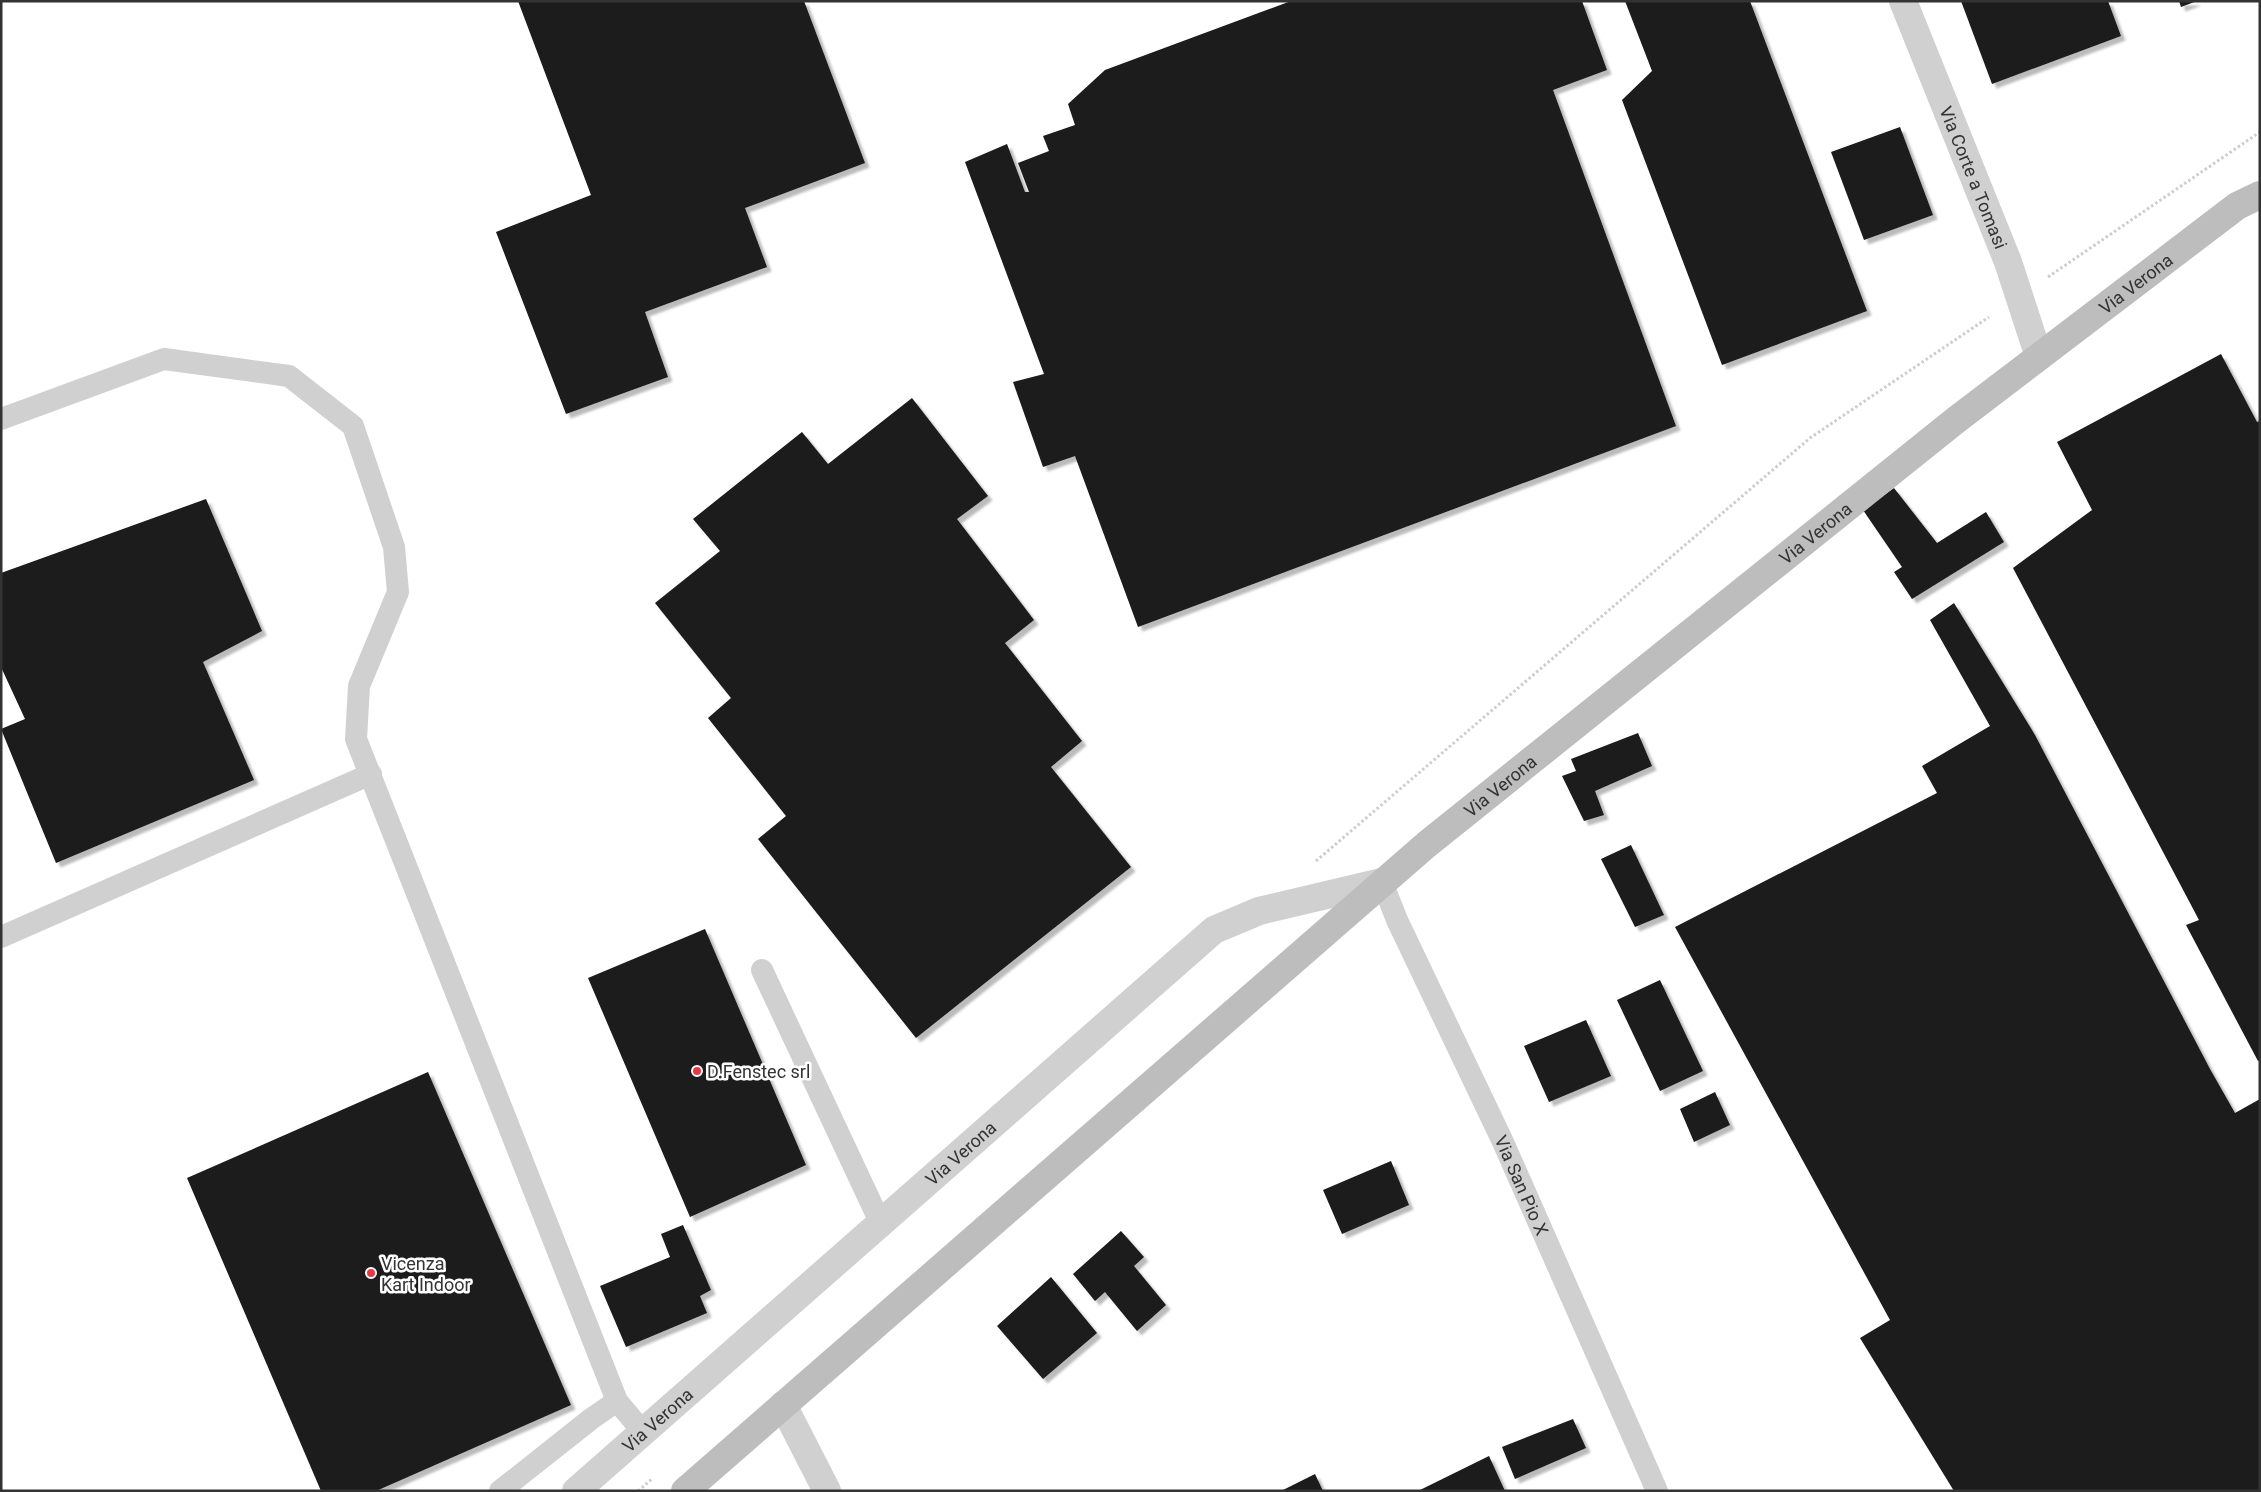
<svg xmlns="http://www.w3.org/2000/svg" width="2261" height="1492" viewBox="0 0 2261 1492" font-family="Roboto,sans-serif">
<defs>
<filter id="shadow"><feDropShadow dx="4.5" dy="4.5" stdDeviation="1" flood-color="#0004"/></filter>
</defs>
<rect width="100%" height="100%" fill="#fff"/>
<path fill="#1a1a1a" filter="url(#shadow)" d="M518 1H804L865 163 745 208 767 267 645 312 668 377 566 414 496 232 591 195Z
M1291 1H1582L1607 70 1553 90 1676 426 1138 627 1075 456 1043 467 1013 382 1044 374 965 162 1007 144 1025 192H1029L1018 163 1049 151 1043 136 1075 125 1068 104 1105 70Z
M1625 1H1750L1867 311 1722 365 1622 100 1652 71Z
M1961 1H2108L2121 36 1992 84Z
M2179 1H2197L2181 7Z
M1900 127 1933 215 1864 240 1831 152Z
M2221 354 2257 422 2260 421V1060L2258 1061 2186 925 2199 920 2013 568 2092 510 2057 442Z
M912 398 988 496 957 519 1034 620 1005 643 1082 741 1051 767 1131 867 916 1038 758 839 786 816 708 718 731 698 655 603 720 551 693 519 802 432 828 464Z
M1894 488 1937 543 1986 512 2004 542 1912 599 1894 572 1902 567 1863 510Z
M206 499 262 631 203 662 254 780 56 863 1 729 25 719 1 667V573Z
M1954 603 2035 735 2210 1069 2235 1113 2260 1099V1491H1954L1860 1338 1890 1320 1675 927 1937 793 1922 766 1990 726 1930 620Z
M1638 733 1652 766 1595 791 1604 815 1584 821 1562 776 1576 771 1571 759Z
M1631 845 1664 915 1635 927 1601 859Z
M705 929 806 1165 690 1217 588 978Z
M1660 980 1703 1071 1660 1091 1617 1000Z
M1586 1020 1611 1076 1549 1102 1524 1046Z
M428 1072 571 1405 376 1491H321L187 1178Z
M1715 1092 1730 1125 1694 1142 1680 1109Z
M1391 1161 1409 1205 1342 1234 1323 1190Z
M683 1225 711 1290 700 1296 707 1313 626 1347 600 1286 670 1257 661 1234Z
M1121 1231 1144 1257 1134 1266 1166 1305 1137 1331 1105 1292 1095 1301 1073 1274Z
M1051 1277 1097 1333 1043 1379 997 1326Z
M1573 1419 1586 1448 1515 1479 1502 1447Z
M1489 1456 1505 1491H1418Z
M1315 1474 1323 1491H1281Z"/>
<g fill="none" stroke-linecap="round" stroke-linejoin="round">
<path stroke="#cdcdcd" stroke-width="3" stroke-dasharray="2.5 2.5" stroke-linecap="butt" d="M2048 277 2260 132
M1316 861 1810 438 1989 317
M638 1491 653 1478"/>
<g stroke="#d0d0d0" stroke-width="22">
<path d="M1 419 164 359 289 376 353 426 394 547 398 592 359 686 356 739 617 1401 643 1432"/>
<path id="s1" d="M1382 882 1397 920 1503 1142 1657 1491"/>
<path d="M1 937 371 774"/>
<path d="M762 970 880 1222"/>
<path d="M500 1491 591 1419 617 1401"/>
</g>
<g stroke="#d0d0d0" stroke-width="28">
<path id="s2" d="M1903 1 2008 262 2039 357"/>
<path d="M783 1405 827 1491"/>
<path id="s3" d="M576 1491 1214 930 1259 911 1382 882"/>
</g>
<path stroke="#bdbdbd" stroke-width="28" id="s4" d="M685 1491 1426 845 1956 420 2237 206 2260 195"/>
</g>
<g fill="#e63946" stroke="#fff" stroke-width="2">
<circle cx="697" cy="1071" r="5"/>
<circle cx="371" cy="1273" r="5"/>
</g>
<g text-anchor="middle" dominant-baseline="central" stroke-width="5" stroke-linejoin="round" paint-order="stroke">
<g font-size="18" fill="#333" stroke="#fff">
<text stroke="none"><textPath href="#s2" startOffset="190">Via Corte a Tomasi</textPath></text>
<text stroke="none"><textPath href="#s4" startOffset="1888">Via Verona</textPath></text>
<text stroke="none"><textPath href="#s4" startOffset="1482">Via Verona</textPath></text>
<text stroke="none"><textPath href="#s4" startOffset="1078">Via Verona</textPath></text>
<text stroke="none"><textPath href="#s3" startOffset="512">Via Verona</textPath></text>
<text stroke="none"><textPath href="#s1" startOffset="334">Via San Pio X</textPath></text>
<text stroke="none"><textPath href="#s3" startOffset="108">Via Verona</textPath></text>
</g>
<g font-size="18" fill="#333" stroke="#fff" text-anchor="start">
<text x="707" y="1071">D.Fenstec srl</text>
<text x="381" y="1263">Vicenza<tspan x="381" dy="21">Kart Indoor</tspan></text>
</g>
</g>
<rect width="2261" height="1492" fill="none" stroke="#333333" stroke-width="5"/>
</svg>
